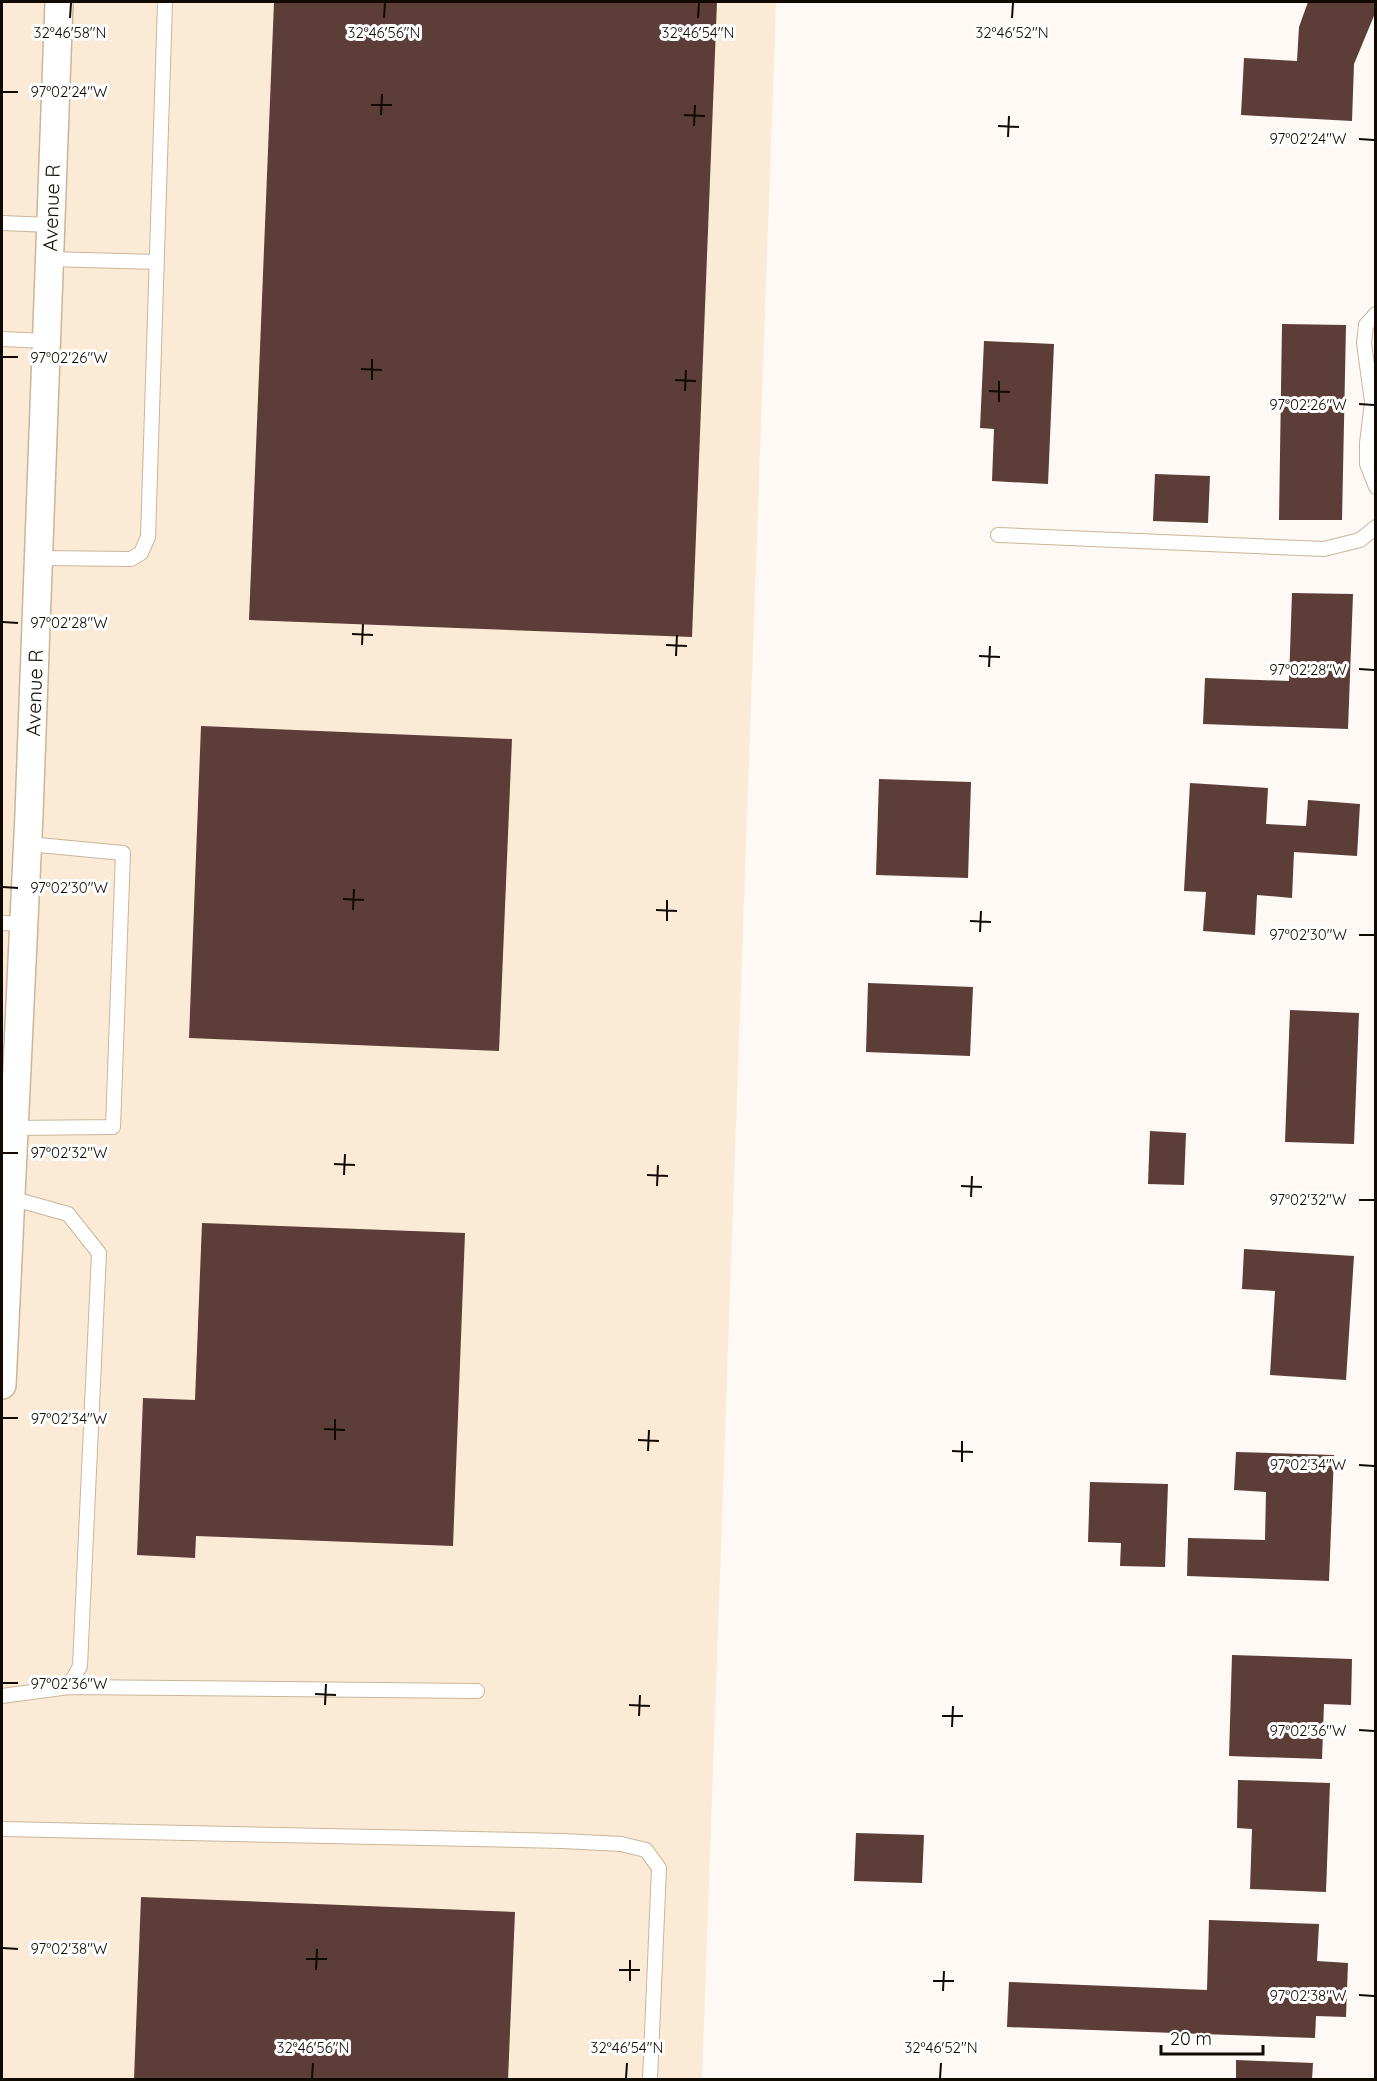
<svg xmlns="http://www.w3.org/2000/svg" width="1377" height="2081" viewBox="0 0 1377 2081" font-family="Quicksand,sans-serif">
<rect width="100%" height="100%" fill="#fef9f4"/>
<path fill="#fbebd6" d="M2 2H776L702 2079 2 2080Z"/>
<path fill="#5c3d38" d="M274 2H717L692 637 249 620Z
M1308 2H1376V11L1354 64 1352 121 1241 115 1244 58 1297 61 1299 27Z
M1282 324 1346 325 1342 520H1279Z
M984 341 1054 344 1048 484 992 481 994 429 980 428Z
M1155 474 1210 476 1208 523 1153 521Z
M1292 593 1353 594 1348 729 1203 724 1205 678 1289 681Z
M201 726 512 739 499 1051 189 1038Z
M879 779 971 782 968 878 876 875Z
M1190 783 1268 788 1266 824 1306 826 1308 800 1360 804 1357 856 1294 852 1292 898 1257 895 1255 935 1203 931 1206 892 1184 891Z
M868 983 973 987 970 1056 866 1052Z
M1290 1010 1359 1013 1354 1144 1285 1142Z
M1150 1131 1186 1133 1184 1185 1148 1184Z
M202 1223 465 1233 453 1546 196 1536 195 1558 137 1555 143 1398 195 1400Z
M1244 1249 1354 1256 1346 1380 1270 1375 1275 1291 1242 1289Z
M1236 1452 1334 1455 1329 1581 1187 1576 1188 1538 1265 1540 1266 1492 1234 1490Z
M1090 1482 1168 1484 1165 1567 1120 1566 1121 1543 1088 1542Z
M1232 1655 1352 1659 1351 1705 1324 1704 1322 1759 1229 1756Z
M1238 1780 1330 1783 1326 1892 1250 1889 1252 1829 1237 1828Z
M856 1833 924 1835 922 1883 854 1881Z
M141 1897 515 1912 508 2080H134Z
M1209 1920 1319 1924 1317 1961 1348 1963 1346 2017 1316 2016 1315 2038 1007 2027 1009 1982 1207 1990Z
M1236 2060 1313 2063 1312 2080H1236Z"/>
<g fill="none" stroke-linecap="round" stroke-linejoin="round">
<g stroke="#cab599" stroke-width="16">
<path id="service" d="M2 223 50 225
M49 259 157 262
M1376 314 1366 325 1364 343 1372 402 1367 443V464L1376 487
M2 339 46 341
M998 535 1324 549 1360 540 1376 527
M39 558 131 559 141 553 148 537 165 2
M2 923 24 924
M14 1128 113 1127 123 853 28 844
M69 1687 477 1691
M2 1696 69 1687 80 1666 99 1253 68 1214 11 1198
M2 1829 563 1841 621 1844 646 1850 659 1868 650 2080"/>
</g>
<g stroke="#cab599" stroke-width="30">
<path id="minor" d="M2 1385 29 814 59 2"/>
</g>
<use href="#service" stroke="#fff" stroke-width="14"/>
<use href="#minor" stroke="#fff" stroke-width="27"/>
</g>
<path fill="none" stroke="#110a03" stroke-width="2" d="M70 18 71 3M384 18 385 3M698 18 699 3M1012 18 1013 3M3 92H18M371 105H392M381 115 382 94M684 115 705 116M694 126 695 105M998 126 1019 127M1008 137 1009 116M1359 139 1374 140M3 357H18M361 369 382 370M372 380V359M675 380 696 381M685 391 686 370M989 391 1010 392M999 402V381M1359 404 1374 405M3 622 18 623M352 634 373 635M362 645 363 624M666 645 687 646M676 656 677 635M979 656 1000 657M989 667 990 646M1359 669 1374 670M3 887 18 888M343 899 364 900M353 910 354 889M656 910 677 911M667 921V900M970 921 991 922M980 932 981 911M1359 935H1374M3 1153H18M334 1164 355 1165M344 1175 345 1154M647 1175 668 1176M657 1186 658 1165M961 1186 982 1187M971 1197 972 1176M1359 1200H1374M3 1418H18M324 1429 345 1430M335 1440V1419M638 1440 659 1441M648 1451 649 1430M952 1451 973 1452M962 1462V1441M1359 1465 1374 1466M3 1683H18M315 1694 336 1695M325 1705 326 1684M629 1705 650 1706M639 1716 640 1695M942 1716H963M952 1727 953 1706M1359 1730 1374 1731M3 1948 18 1949M306 1959H327M316 1970 317 1949M619 1970H640M630 1981V1960M933 1981H954M943 1991 944 1971M1359 1995 1374 1996M312 2078 313 2063M626 2078 627 2063M940 2078 941 2063"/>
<g text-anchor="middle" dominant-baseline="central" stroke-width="6" stroke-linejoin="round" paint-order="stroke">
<g font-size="20" fill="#110a03" stroke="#fff">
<text transform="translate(51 208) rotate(-88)">Avenue R</text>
<text transform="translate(34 693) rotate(-88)">Avenue R</text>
</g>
</g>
<g font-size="15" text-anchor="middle" fill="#110a03" stroke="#fff" stroke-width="6" stroke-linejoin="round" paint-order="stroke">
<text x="70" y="38">32°46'58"N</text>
<text x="384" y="38">32°46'56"N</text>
<text x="698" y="38">32°46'54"N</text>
<text x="1012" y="38">32°46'52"N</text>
<text x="69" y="97">97°02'24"W</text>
<text x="1308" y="144">97°02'24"W</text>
<text x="69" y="363">97°02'26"W</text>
<text x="1308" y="410">97°02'26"W</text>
<text x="69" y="628">97°02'28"W</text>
<text x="1308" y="675">97°02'28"W</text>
<text x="69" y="893">97°02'30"W</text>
<text x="1308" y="940">97°02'30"W</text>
<text x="69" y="1158">97°02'32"W</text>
<text x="1308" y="1205">97°02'32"W</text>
<text x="69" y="1424">97°02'34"W</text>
<text x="1308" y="1470">97°02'34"W</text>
<text x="69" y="1689">97°02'36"W</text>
<text x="1308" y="1736">97°02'36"W</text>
<text x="69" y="1954">97°02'38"W</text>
<text x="1308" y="2001">97°02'38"W</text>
<text x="313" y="2053">32°46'56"N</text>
<text x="627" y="2053">32°46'54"N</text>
<text x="941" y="2053">32°46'52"N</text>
</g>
<rect width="1377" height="2081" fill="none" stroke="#110a03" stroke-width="6"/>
<path d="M1161 2045v9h102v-9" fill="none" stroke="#110a03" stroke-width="3"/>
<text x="1170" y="2045" font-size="18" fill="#110a03" stroke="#ffffff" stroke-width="4.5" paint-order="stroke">20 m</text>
</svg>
